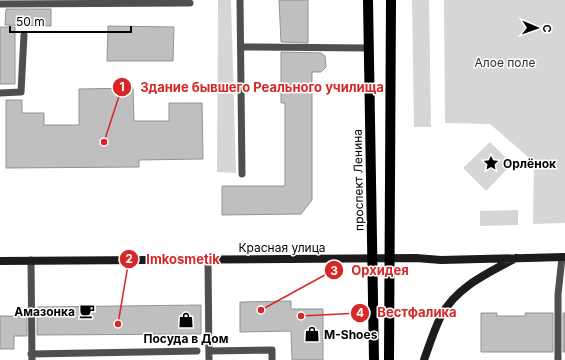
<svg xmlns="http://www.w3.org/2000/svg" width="565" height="360" viewBox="0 0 565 360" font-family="Inter,sans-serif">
<rect width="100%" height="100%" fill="#fff"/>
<path fill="#d6d6d6" d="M218 0H231L236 173 217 172Z
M412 0H429L431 127H414Z
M444 0H565V223L533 224 534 162 490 124 445 123Z
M490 142 512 164 486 191 463 168Z
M518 210V225L480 226V211Z"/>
<path fill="#bfbfbf" stroke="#939393" d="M279 0H308V43L281 42Z
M6 9H51V26L5 25Z
M108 26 174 27 173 61H107Z
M0 27H15V84H0Z
M281 52 321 53 325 56 326 67 321 72H312V200L301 214 222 215V186H285V103H281Z
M133 88 134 121H169V103H202L203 159 139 160V167L6 168V100H22V113H44V125H79V89Z
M291 301V309H323V360H292L291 331 240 332V302Z
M201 305V334L37 335V307Z
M481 313H497V316H526L525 313H553V352H481Z
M563 313H565V352H563Z
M0 316H27V336H14V349H0Z"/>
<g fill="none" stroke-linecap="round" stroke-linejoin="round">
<path stroke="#4f4f4f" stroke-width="7" d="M240 0 242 174
M0 4 190 3
M241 47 368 48
M0 93 21 92 24 35
M208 259 209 360
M31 260 32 360
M209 351 272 350V360
M31 354 197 351
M558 360V295L562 257"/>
<path stroke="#1c1c1c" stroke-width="8" d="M0 261 416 258 441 260 565 257
M424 360C429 346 434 330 441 316 456 287 488 273 516 258"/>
<path stroke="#000" stroke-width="10" d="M368 0 374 360
M389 360 391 0"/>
</g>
<defs>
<g id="sight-bare" transform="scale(1.2)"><path d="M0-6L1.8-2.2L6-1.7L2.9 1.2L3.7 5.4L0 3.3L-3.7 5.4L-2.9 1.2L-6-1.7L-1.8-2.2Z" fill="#000" stroke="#fff" stroke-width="2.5" paint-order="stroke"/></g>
<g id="cafe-bare" transform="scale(1.2)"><path d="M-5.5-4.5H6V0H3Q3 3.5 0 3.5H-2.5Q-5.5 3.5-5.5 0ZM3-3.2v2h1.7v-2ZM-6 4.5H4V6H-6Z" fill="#000" stroke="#fff" stroke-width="2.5" paint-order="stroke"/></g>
<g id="shop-bare" transform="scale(1.2)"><path d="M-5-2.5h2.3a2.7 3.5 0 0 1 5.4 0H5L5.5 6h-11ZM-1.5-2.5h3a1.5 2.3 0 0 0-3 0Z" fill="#000" stroke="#fff" stroke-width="2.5" paint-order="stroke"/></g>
</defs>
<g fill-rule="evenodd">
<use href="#sight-bare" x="491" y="163"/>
<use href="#cafe-bare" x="87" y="311"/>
<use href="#shop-bare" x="186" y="320"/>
<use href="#shop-bare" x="312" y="334"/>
</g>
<g text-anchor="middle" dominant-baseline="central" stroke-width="3" stroke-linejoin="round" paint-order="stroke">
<g font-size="12" fill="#2d2d2d" stroke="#fff">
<text x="505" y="62">Алое поле</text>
</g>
<g font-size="12" font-weight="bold" fill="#000" stroke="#fff" text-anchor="start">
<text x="503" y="163">Орлёнок</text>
<text x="75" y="311" text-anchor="end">Амазонка</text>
<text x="324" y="334">M-Shoes</text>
<text x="186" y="338" text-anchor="middle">Посуда в Дом</text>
</g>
<g font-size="12" fill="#000" stroke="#fff">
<text transform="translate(358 180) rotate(-91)">проспект Ленина</text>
<text x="282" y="247">Красная улица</text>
</g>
</g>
<path fill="none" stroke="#d62828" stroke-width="1.5" d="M104 142L122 87M118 324L129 259M261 310L334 270M301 316L360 313"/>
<g fill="#d62828" stroke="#fff" stroke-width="1.5">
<circle cx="104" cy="142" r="4"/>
<circle cx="118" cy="324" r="4"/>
<circle cx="261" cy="310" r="4"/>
<circle cx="301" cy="316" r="4"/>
<circle cx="122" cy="87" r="10"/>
<circle cx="129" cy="259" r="10"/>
<circle cx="334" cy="270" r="10"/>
<circle cx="360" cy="313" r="10"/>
</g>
<g font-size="12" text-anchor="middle" font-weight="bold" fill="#fff">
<text x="122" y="91">1</text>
<text x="129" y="263">2</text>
<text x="334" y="275">3</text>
<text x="360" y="317">4</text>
</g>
<g font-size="13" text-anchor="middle" font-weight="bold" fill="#d62828" stroke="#fff" stroke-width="3" stroke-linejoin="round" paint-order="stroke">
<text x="262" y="92">Здание бывшего Реального училища</text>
<text x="183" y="264">Imkosmetik</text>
<text x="380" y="275">Орхидея</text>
<text x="417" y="317">Вестфалика</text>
</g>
<g transform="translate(537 28) rotate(92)" stroke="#ffffff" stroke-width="3" paint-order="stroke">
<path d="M0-3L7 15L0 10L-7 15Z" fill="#000000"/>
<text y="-6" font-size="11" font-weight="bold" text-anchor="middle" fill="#000000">С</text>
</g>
<path d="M10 26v6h121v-6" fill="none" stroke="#000000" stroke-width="2"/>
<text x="16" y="26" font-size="12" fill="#000000" stroke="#ffffff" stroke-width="3" paint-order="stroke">50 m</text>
</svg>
